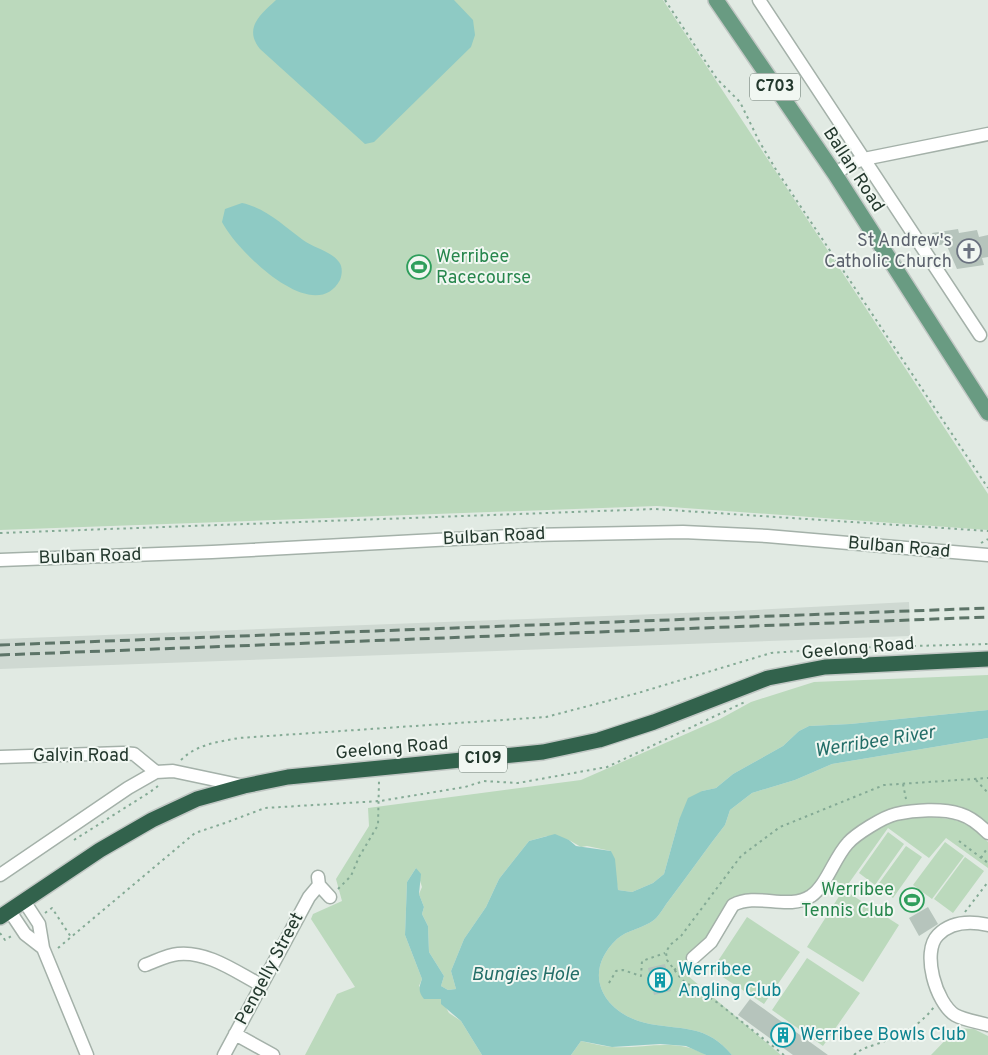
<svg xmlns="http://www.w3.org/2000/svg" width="988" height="1055" viewBox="0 0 988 1055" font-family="Overpass,sans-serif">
<rect width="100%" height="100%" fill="#e1eae3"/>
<path fill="#cfd9d2" d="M909 602 910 636 0 669V639L735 611Z"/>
<path fill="#bbd9bc" d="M0 0H663L988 494V530L657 506 0 530Z
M988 675V710L850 724 809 726 799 731 783 746 733 774 716 788 702 791 679 820 664 874 653 883 632 892 618 890 611 851 587 846 581 847 569 840 547 836 529 841 499 879 486 907 464 939 451 971 456 989 448 990 441 986 444 976 429 952 428 926 422 914 424 907 419 894 422 887 416 868 407 882 405 935 422 979 419 986 431 999H441L449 1013 461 1021 482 1055H305L337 994 355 987 311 919 313 914 342 901 336 879 369 826 368 808 581 780 720 719 751 702 814 682Z
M988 738V831L961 814 920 809 926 817C956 819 967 819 988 842V868L946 838 929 858 888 828 844 890 899 925 863 982 807 947 843 890 841 884 829 877C822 884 819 895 813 902 798 918 762 894 742 900 724 906 721 929 711 942 704 951 693 958 683 962L687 975 781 1055H732C707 1025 684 1030 650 1024 606 1016 579 975 617 939 627 930 644 928 654 920 660 915 665 905 670 899 689 874 706 849 725 825L730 810 752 793 795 780 832 764Z
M888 832 904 844 875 885 859 873Z
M945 842 964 856 932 899 913 885Z
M906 846 922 857 893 898 877 886Z
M965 857 984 871 953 913 934 899Z
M747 917 800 952 764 1004 712 970Z
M807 958 860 993 823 1046 772 1010Z
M957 1028 974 1029 988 1036V1055H931Z
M581 1041C591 1043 602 1046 612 1047 644 1049 677 1037 706 1055H571Z"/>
<path fill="#8ecac4" d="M276 0H454L473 20 475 35 471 47 374 142 365 144 260 49C243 28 261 14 276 0Z
M242 203C266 208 284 226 303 240 314 248 331 251 339 262 343 267 342 275 340 280 314 328 236 250 222 222L225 209Z
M988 710V738L832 764 795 780 752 793 730 810 725 825C706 849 689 874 670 899 665 905 660 915 654 920 644 928 627 930 617 939 579 975 606 1016 650 1024 684 1030 707 1025 732 1055H706L686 1046 660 1044 612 1047 581 1041 571 1055H482L461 1021 441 1004V999H424C418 992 419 987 422 979L405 935 407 882 416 868 421 874 419 894 424 907 422 914 428 926 429 952 444 976 441 986 448 990 456 989 451 971 464 939 486 907 499 879 529 841 555 834 569 840 576 846 611 851 615 859 618 890 632 892 653 883 664 874 679 820 688 798 702 791 716 788 733 774 783 746 799 731 809 726 850 724Z"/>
<path fill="#b6c4bc" d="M958 229 959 233 977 230 979 237 988 235V257L982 258 984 265 957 269 946 244 939 245 932 233Z
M928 907 938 924 919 936 909 918Z
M665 964 671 991 654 995 648 968Z
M750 999 828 1055H793L738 1015Z"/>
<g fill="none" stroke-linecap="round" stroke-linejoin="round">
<g stroke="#a4b1a9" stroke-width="15">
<path id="minor" d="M759 0 980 335
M835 174 848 165 864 159 988 134
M0 560 212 552 529 535 683 532 767 536 988 555
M0 757 123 753 134 754 156 772
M0 875 128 788 156 772 173 771 244 786
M318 877 319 885 330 897
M24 901 39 924 43 948 87 1055
M9 910 25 934 43 948
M988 925C970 921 952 921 938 935 921 952 936 1003 955 1015 964 1020 978 1022 988 1025
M693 958 711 942 733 905C757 892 788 911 811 896 827 885 834 858 848 843 856 834 883 817 896 814 914 810 942 808 960 814 970 817 980 825 988 833
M145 965C156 961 167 955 178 954 208 951 236 972 261 985
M235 1034 273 1055
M224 1055 309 897 319 885"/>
</g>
<g stroke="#c1c7c4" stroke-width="18">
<path id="major" d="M716 0 835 174 988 413"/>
</g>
<g stroke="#c1c7c4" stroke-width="18">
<path id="highway" d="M0 917 100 850 152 820 197 799 244 786 288 777 543 752 599 740 654 722 768 678 825 667 988 659"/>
</g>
<path stroke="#84aa95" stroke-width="2" stroke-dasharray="2.5 4" stroke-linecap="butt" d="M665 0 717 79 740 102 759 141 775 168 988 488
M0 533 655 509 988 531
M981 543 988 539
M181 760C197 744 218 742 239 738L546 717 638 693 771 653 840 648 988 644
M976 780 988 793
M903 784 906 799
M74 840 150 792 158 786
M959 841 988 863
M981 858 988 847
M338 889 351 876 359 857 378 825 379 781
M965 912 988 882
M45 913 52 908 71 937
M0 933 5 940 13 935
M58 948 195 833 225 823 265 808 380 801 465 787 484 781 518 783 607 767 747 701
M674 970 683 964
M609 983 616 971 623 970 641 976 642 961 665 953
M784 1055 718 1003 682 980 667 960 666 952 670 945 681 936 741 856 780 827 884 785 988 778
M854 1055C861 1049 865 1048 874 1045 898 1037 919 1027 934 1007"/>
<use href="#minor" stroke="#fff" stroke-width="12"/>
<use href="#major" stroke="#699b82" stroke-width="15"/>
<use href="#highway" stroke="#32624c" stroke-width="15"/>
<path stroke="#5d7468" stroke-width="3" stroke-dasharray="10 5" stroke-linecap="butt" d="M0 645 988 608
M0 655 988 617"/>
</g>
<defs>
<g id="church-ring" transform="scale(1.25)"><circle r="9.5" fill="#f1f7f2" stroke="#6b7280" stroke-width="1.5"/><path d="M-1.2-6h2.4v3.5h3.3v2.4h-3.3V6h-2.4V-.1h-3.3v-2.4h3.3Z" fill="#6b7280"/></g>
<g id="stadium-ring" transform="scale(1.25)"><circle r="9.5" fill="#f1f7f2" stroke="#2e9e5b" stroke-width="1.5"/><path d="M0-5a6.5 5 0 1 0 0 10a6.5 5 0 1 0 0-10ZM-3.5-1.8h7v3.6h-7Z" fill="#2e9e5b"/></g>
<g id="building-ring" transform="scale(1.25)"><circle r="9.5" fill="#f1f7f2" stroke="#0f9aa8" stroke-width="1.5"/><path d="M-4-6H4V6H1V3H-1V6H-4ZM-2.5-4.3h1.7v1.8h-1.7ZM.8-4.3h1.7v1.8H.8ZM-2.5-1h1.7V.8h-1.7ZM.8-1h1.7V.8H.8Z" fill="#0f9aa8"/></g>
</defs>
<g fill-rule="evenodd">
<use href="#church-ring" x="969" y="251"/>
<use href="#stadium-ring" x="419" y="267"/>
<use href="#stadium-ring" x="912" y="900"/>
<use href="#building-ring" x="660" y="980"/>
<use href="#building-ring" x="783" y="1035"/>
</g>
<g text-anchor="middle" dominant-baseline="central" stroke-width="4" stroke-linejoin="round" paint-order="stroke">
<g fill="#f1f7f2" stroke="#617168" stroke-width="1">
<rect x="750" y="73.5" width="50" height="27" rx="4"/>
<rect x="459" y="745.5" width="48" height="27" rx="4"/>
</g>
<g font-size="16" font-weight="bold" fill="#23382d">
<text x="775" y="87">C703</text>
<text x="483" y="759">C109</text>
</g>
<g font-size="18" fill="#23382d" stroke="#f1f7f2">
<text transform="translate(853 170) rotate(57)">Ballan Road</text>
<text transform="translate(494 537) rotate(-3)">Bulban Road</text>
<text transform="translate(899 548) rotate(5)">Bulban Road</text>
<text transform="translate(90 557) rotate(-2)">Bulban Road</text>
<text transform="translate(858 649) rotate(-5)">Geelong Road</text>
<text transform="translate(392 749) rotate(-5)">Geelong Road</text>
<text x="81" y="756">Galvin Road</text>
<text transform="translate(270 969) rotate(-62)">Pengelly Street</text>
</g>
<g font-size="18" fill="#5b616d" stroke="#f1f7f2" text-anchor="end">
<text x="952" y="241">St Andrew's<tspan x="952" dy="21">Catholic Church</tspan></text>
</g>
<g font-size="18" fill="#27864d" stroke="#f1f7f2" text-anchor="start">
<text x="436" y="257">Werribee<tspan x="436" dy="21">Racecourse</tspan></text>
<text x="894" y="890" text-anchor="end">Werribee<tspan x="894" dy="21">Tennis Club</tspan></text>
</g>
<g font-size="18" fill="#0d838f" stroke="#f1f7f2" text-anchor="start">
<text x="678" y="970">Werribee<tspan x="678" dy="21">Angling Club</tspan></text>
<text x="800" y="1035">Werribee Bowls Club</text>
</g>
<g font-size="19" font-style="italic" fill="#236e68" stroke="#f1f7f2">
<text transform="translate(875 742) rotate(-9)">Werribee River</text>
<text x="525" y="975">Bungies Hole</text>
</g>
</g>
</svg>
